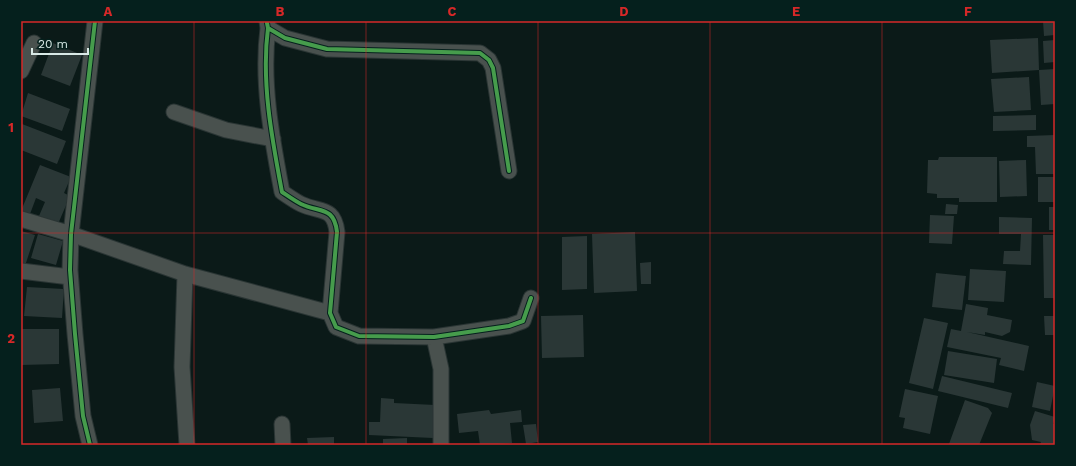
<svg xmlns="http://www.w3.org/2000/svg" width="1076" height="466" viewBox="0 0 1076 466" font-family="'Work Sans',sans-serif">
<rect width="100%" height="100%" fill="#0b1a18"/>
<path fill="#2a3736" d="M1043 21H1055V35L1044 36Z
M1038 38 1039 70 992 73 990 40Z
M1055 40V62L1044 63 1043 41Z
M53 43 82 55 70 86 41 75Z
M1055 69V104L1041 105 1039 70Z
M1029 77 1031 110 994 112 991 79Z
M28 93 70 109 62 131 21 116Z
M1036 115V130L993 131V116Z
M22 124 66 141 57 164 21 150Z
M1055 135V174H1036L1035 147H1027V136Z
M939 157H997V202H959V198H937V194L927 193 928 160H938Z
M1026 160 1027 196 1000 197 999 161Z
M40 165 71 177 64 193 70 196 58 224 39 216 45 202 36 198 30 214 21 211Z
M1038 177H1055V202H1038Z
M946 204 958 205 957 214H945Z
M1049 207H1055V230H1049Z
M930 215 954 216 952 244 929 243Z
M999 217 1032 218 1031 265 1003 264 1004 251H1020L1021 234H999Z
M21 231 35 235 25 266 21 265Z
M635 232 637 291 594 293 592 234Z
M38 234 63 241 56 265 31 258Z
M1043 235H1055V298H1044Z
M587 236V289L562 290V237Z
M651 262V284H641L640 263Z
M970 269 1006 271 1004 302 968 300Z
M936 273 966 276 962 310 932 307Z
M27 287 64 289 62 318 24 316Z
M966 304 988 308 987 315 1012 320 1010 332 1002 336 985 332V335L967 332 1029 346 1024 371 999 365 1001 358 947 347 951 329 961 331Z
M583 315 584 357 542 358 541 316Z
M1044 316H1055V335H1045Z
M924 318 948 323 933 389 909 383Z
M21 329H59V364L21 365Z
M948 351 997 359 994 383 944 375Z
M942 376 1012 393 1008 408 938 391Z
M1037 382 1055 386 1050 411 1032 407Z
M60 388 63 421 34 423 32 390Z
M905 389 938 396 930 434 903 428 905 418 899 417Z
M381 398 394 399V403L435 405 433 438 369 435V422H380Z
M965 400 988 408 992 413 979 445 949 444Z
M489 410 491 414 521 410 522 422 510 423 512 443 480 445 478 431 459 433 457 414Z
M1035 411 1055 417 1053 424H1055V445H1040L1041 442 1032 440 1030 425Z
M536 424 538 442 526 444 523 425Z
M334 437V445H308L307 438Z
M407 438V445H383V439Z"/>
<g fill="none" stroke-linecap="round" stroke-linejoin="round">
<g stroke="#2a3534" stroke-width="17">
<path id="street" d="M267 21 268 28 285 38 327 49 480 53 489 60 493 68 509 171
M268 28C261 82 272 139 282 192 288 196 295 201 301 204 320 213 334 206 337 232L330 313 336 327 359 336 434 337 509 326 523 321 531 298
M21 71 34 43
M174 112 226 130 273 139
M21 219 71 234 185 274 330 313
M21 271 70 277
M185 274 182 367 187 445
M434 337 441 369V445
M282 424 283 445
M90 445 83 416 75 334 70 270 71 234 95 21"/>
</g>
<use href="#street" stroke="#49514e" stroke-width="15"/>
<g stroke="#05201d" stroke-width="6">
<path id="cycleway" d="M267 23 268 28 285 38 327 49 480 53 489 60 493 68 509 171
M268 28C261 82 272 139 282 192 288 196 295 201 301 204 320 213 334 206 337 232L330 313 336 327 359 336 434 337 509 326 523 321 531 298
M90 445 83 416 75 334 70 270 71 234 95 21"/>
</g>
<use href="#cycleway" stroke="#469c4c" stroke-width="4"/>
</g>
<path fill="none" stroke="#d62828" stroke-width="1" stroke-opacity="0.55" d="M194 21V445M366 21V445M538 21V445M710 21V445M882 21V445M21 233H1055"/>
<rect width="1076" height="466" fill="none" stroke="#05201d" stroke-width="44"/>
<path d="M32 48v6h56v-6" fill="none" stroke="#d9e9e6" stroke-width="2"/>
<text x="38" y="48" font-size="12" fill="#d9e9e6" stroke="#05201d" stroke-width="3" paint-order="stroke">20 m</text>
<rect x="22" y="22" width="1032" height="422" fill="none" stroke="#d62828" stroke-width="1.5"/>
<g font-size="13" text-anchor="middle" font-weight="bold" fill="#d62828">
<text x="108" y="16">A</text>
<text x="280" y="16">B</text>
<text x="452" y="16">C</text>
<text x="624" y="16">D</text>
<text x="796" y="16">E</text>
<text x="968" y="16">F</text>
<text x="11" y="132">1</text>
<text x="11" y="343">2</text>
</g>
</svg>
